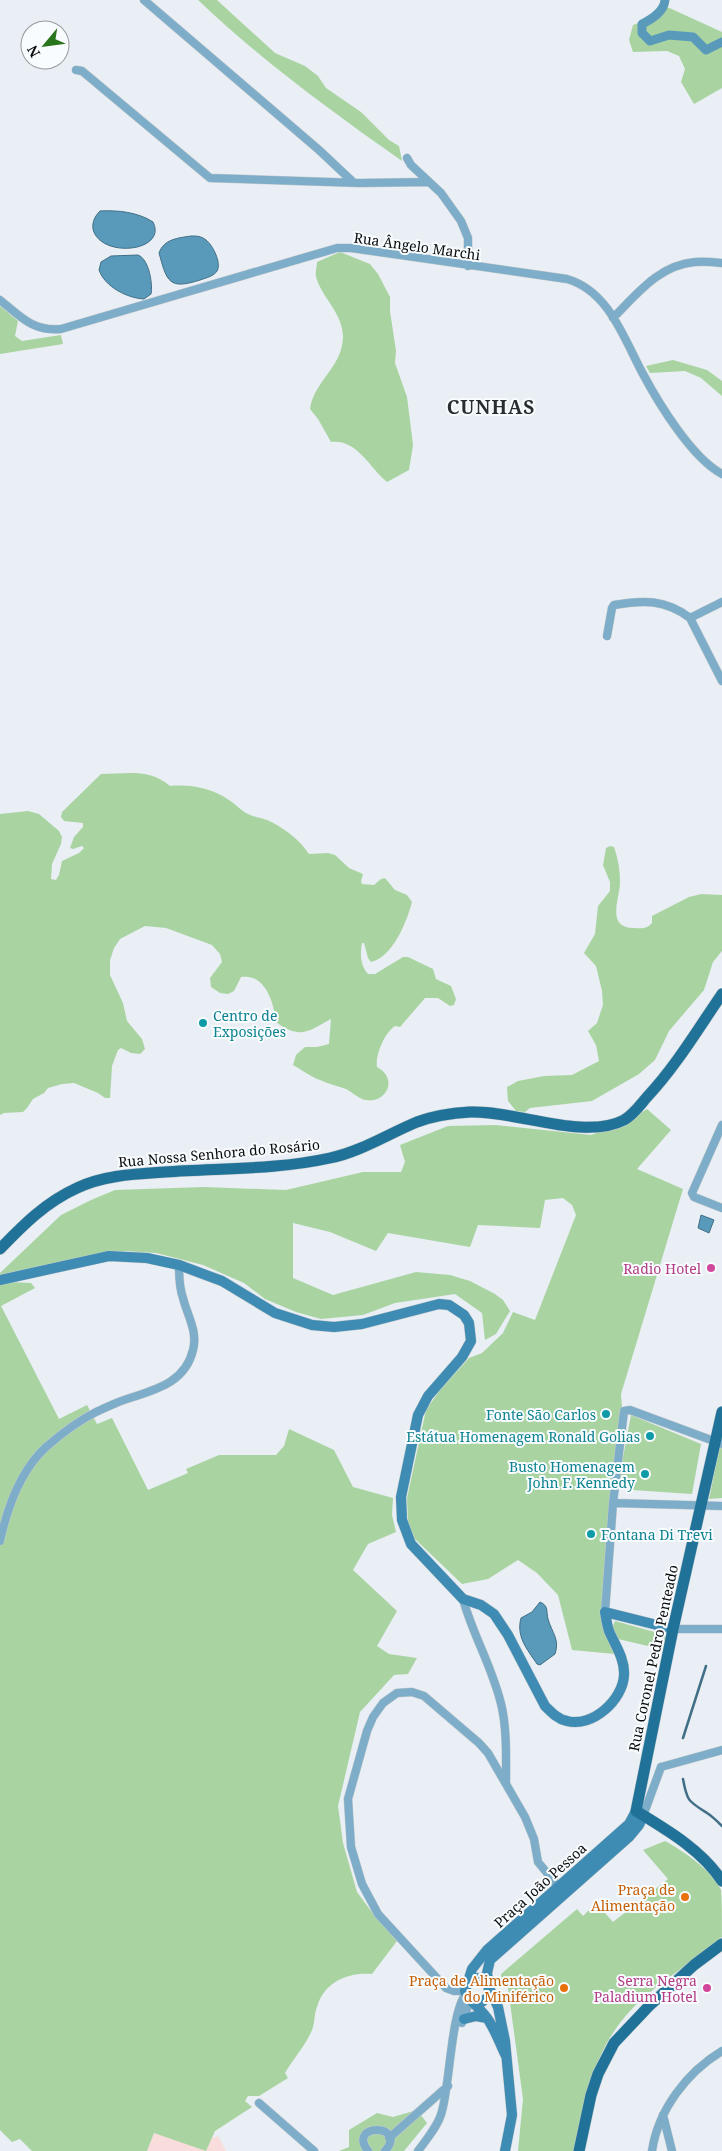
<svg xmlns="http://www.w3.org/2000/svg" width="722" height="2151" viewBox="0 0 722 2151" font-family="'Noto Serif',serif">
<rect width="100%" height="100%" fill="#e9eff4"/>
<path fill="#f8dddc" d="M154 2133 201 2143 218 2136 226 2151H147Z"/>
<path fill="#a9d4a2" d="M198 0H217L275 53 305 66 318 76 326 88 361 112 389 140 399 146 402 161C331 111 261 60 198 0Z
M665 6 722 32V88L694 104 681 82 685 69 679 56 667 51 633 52 629 40 633 25 652 18Z
M340 252 370 264 378 274 390 297V311L396 351 395 363 407 397 413 445 409 470 387 482C368 466 357 439 331 442L318 419 310 409C314 381 342 368 343 337 343 313 322 298 316 277 315 273 317 266 317 262Z
M0 306 18 321 15 336 22 341 61 335 63 344 0 354Z
M673 360 707 370 722 381V396L701 378 685 371 650 373 646 366Z
M101 774C127 774 149 768 170 786 190 784 212 788 229 800 236 804 241 811 248 814 254 817 261 818 267 820 283 827 299 839 309 854L328 853 335 855 349 868 363 874 361 881 362 884 374 885 381 879 385 878 395 890 407 895 412 902C407 921 393 957 371 962L368 958 364 943H362C360 953 360 965 368 974H375L403 957H408L433 969 436 979 451 986 456 999 454 1005 450 1006 438 998H425L400 1027 395 1026C385 1032 375 1055 377 1067 400 1079 385 1107 362 1099 357 1097 352 1092 346 1089 338 1086 329 1084 320 1080 311 1077 302 1070 293 1065L296 1055 305 1047H317L329 1044 331 1019C309 1031 300 1040 276 1022 274 1004 266 973 241 977L234 991 228 994 220 993 211 987 210 978 222 962 220 954 212 945 166 928 145 926 120 939 114 948 110 960V975L123 1003 127 1021 142 1039 145 1049 140 1054 131 1053 121 1048 118 1050 112 1066 110 1098H105L98 1093 74 1083 62 1084 48 1088 44 1093 33 1099 27 1108 23 1112 4 1113 0 1115V814L28 811 39 814 59 831 62 837 61 844 52 864 51 879 56 880 59 875 62 861 79 853 84 848 82 846 73 849 70 848 74 837 83 827V823L64 821 61 817 62 812Z
M610 846 614 847C618 858 620 870 620 882 620 899 605 928 635 928 642 929 648 928 652 923V916L689 897 701 894 722 895V951L713 962 704 990 669 1031 655 1060 639 1074 592 1101 530 1108 525 1112 516 1111 508 1101 507 1087 518 1081 544 1076 572 1075 599 1061 596 1045 588 1031 597 1023 603 1005 602 991 596 966 584 953 595 934 598 906 610 891V882L603 865 606 848Z
M647 1109 671 1130 637 1169 683 1189 621 1394 622 1407 611 1493 603 1610 615 1654 572 1650 558 1595 537 1573 518 1560 488 1579 462 1584 415 1539 408 1522 407 1498 426 1410 440 1390 469 1358 482 1353 503 1333 513 1312 535 1320 576 1215 572 1205 563 1198 545 1200 540 1228 478 1225 470 1247 388 1233 376 1251 330 1232 293 1223V1278L333 1295 416 1272 450 1275 470 1281 495 1294 503 1300 510 1311 496 1334 485 1340 482 1313 455 1294 395 1303 363 1315 321 1319 296 1312 265 1299 244 1283 203 1265 156 1253 125 1251 90 1255 0 1277V1273L61 1215 91 1200 115 1190 204 1187 286 1190 363 1172H401L405 1162 400 1145 448 1126 495 1125 591 1135 627 1122Z
M9 1282 31 1283 35 1288 1 1306 59 1419 87 1405 97 1424 112 1418 148 1490 188 1473 186 1469 219 1455H276L284 1446 289 1429 334 1450 353 1487 393 1498 392 1515 396 1532 368 1544 353 1570 397 1611 377 1646 389 1654 417 1658 408 1674 394 1675 360 1712 338 1806 343 1843 357 1892 374 1915 397 1941 372 1974C348 1972 324 1982 317 2007 314 2014 315 2023 312 2030 306 2045 293 2059 285 2073L288 2078 259 2096H248L245 2101 252 2107 215 2131 206 2151 154 2133 147 2151H32L20 2139 12 2142 0 2130V1284Z
M631 1415 701 1444 692 1494 617 1489Z
M720 1446 722 1447V1498L709 1499Z
M615 1621 669 1636 665 1650 618 1639 612 1628Z
M665 1841C682 1850 714 1872 721 1890 722 1899 722 1926 722 1937 699 1957 672 1974 649 1993 596 2037 587 2088 574 2151H518L523 2099 508 1988 502 1985 501 1974 577 1909 583 1916 596 1903 613 1922 668 1879 643 1850Z
M417 2110 427 2123 404 2151H339L349 2147V2130L377 2113 393 2117Z"/>
<path fill="#599abb" stroke="#416f87" d="M100 211C117 210 138 212 153 222 168 252 100 259 93 229 92 222 95 216 100 211Z
M191 236C197 236 201 236 206 240 212 244 222 263 217 271 214 276 206 278 200 280 169 290 167 282 159 253 164 239 178 238 191 236Z
M138 255C149 259 153 284 151 294L144 299C127 298 105 287 99 270L101 262 111 256Z
M701 1215 714 1220 709 1233 698 1228Z
M540 1602C549 1606 546 1611 548 1619 552 1633 560 1639 555 1654L540 1665 537 1664C527 1649 516 1637 521 1618L532 1612Z"/>
<g fill="none" stroke-linecap="round" stroke-linejoin="round">
<path stroke="#416f87" stroke-width="2.5" d="M683 1738 706 1666
M683 1779C687 1801 688 1801 707 1813 712 1816 717 1821 722 1826"/>
<path stroke="#599abb" stroke-width="9" d="M665 0C664 12 652 19 642 24V33L650 41 669 35 693 37 706 50 722 42"/>
<g stroke="#c5cbcf" stroke-width="9">
<path id="street" d="M144 0 319 150 353 182
M76 70 82 71 210 178 360 183 429 182
M407 158 411 165 441 193 461 221 468 238V266
M0 300C20 316 33 332 61 329L337 248H351L567 279C609 291 624 339 643 374 659 404 692 458 722 474
M613 318C637 294 659 265 695 262 704 261 713 262 722 263
M690 618 722 681
M607 636 612 608 614 605C643 600 665 599 690 618L722 602
M722 1125 692 1193 694 1197 722 1208
M613 1503 722 1506
M0 1541C7 1509 21 1470 46 1447 61 1434 78 1421 96 1412 105 1408 115 1403 124 1400 153 1390 185 1384 193 1350 198 1331 187 1315 183 1298 179 1287 179 1276 179 1265
M463 1599C473 1636 494 1670 502 1708 507 1732 506 1759 506 1784
M605 1612 613 1503 624 1411 630 1410 722 1444
M673 1629H722
M661 1767 722 1750
M643 1816 661 1767
M465 1991H454L446 1988 378 1914 362 1884 351 1847 348 1799 367 1731 373 1717 383 1703 397 1693 412 1692 424 1696 479 1743 488 1753 525 1817 534 1839 538 1862 561 1890
M462 2023 470 2001
M259 2103 314 2151
M663 2115 672 2151
M389 2138 448 2086
M368 2151C346 2122 409 2124 385 2151
M418 2151C426 2140 439 2125 442 2111 450 2083 451 2012 466 1994
M652 2151C658 2110 687 2072 722 2051"/>
</g>
<g stroke="#c5cbcf" stroke-width="11">
<path id="secondary" d="M0 1280 109 1256 147 1258 179 1265 222 1281 275 1313 312 1325 334 1327 362 1324 439 1304 449 1305 464 1315 469 1323 471 1341 462 1357 428 1396 418 1415 401 1497 402 1520 411 1544 463 1599 481 1605 494 1614 508 1635 545 1706C552 1713 558 1719 567 1721 592 1728 623 1700 624 1675 625 1659 615 1645 609 1631 607 1625 606 1618 605 1612L673 1629
M468 1982 471 1979 479 1978 489 1985 488 1997 482 2002H475
M489 1985 487 1973 490 1960 629 1837 639 1825 643 1816
M490 1990 498 2007 505 2041 512 2115 505 2151
M464 2019 476 2016 487 2018
M506 2056C500 2044 496 2032 489 2021 482 2009 469 2002 465 1991L472 1969 487 1950 629 1824 636 1811"/>
</g>
<g stroke="#c5cbcf" stroke-width="12">
<path id="primary" d="M0 1249C23 1225 46 1202 77 1188 104 1175 136 1174 165 1172 220 1168 276 1170 330 1158 360 1152 388 1134 417 1122 433 1116 453 1113 470 1112 515 1110 584 1141 624 1120 634 1114 640 1105 647 1097 676 1066 698 1029 722 994
M722 1412 673 1629 636 1811C667 1830 702 1850 722 1881
M579 2151 591 2095 598 2074 614 2043 649 2006 694 1965 722 1944"/>
</g>
<use href="#street" stroke="#7dadc8" stroke-width="8"/>
<use href="#secondary" stroke="#3e8bb3" stroke-width="10"/>
<use href="#primary" stroke="#207298" stroke-width="11"/>
</g>
<g fill="#0f9aa8" stroke="#f9fcfe" stroke-width="2">
<circle cx="203" cy="1023" r="5"/>
<circle cx="606" cy="1414" r="5"/>
<circle cx="650" cy="1436" r="5"/>
<circle cx="645" cy="1474" r="5"/>
<circle cx="591" cy="1534" r="5"/>
</g>
<g fill="#d1479c" stroke="#f9fcfe" stroke-width="2">
<circle cx="711" cy="1268" r="5"/>
<circle cx="707" cy="1988" r="5"/>
</g>
<g fill="#e8710a" stroke="#f9fcfe" stroke-width="2">
<circle cx="685" cy="1897" r="5"/>
<circle cx="564" cy="1988" r="5"/>
</g>
<g text-anchor="middle" dominant-baseline="central" stroke-width="4" stroke-linejoin="round" paint-order="stroke">
<g font-size="14" fill="#0a0c0d" stroke="#f9fcfe">
<text transform="translate(417 246) rotate(8)">Rua Ângelo Marchi</text>
<text transform="translate(219 1153) rotate(-5)">Rua Nossa Senhora do Rosário</text>
<text transform="translate(653 1658) rotate(-78)">Rua Coronel Pedro Penteado</text>
<text transform="translate(540 1885) rotate(-42)">Praça João Pessoa</text>
</g>
<g font-size="14" fill="#0d838f" stroke="#f9fcfe" text-anchor="end">
<text x="213" y="1015" text-anchor="start">Centro de<tspan x="213" dy="16">Exposições</tspan></text>
<text x="596" y="1414">Fonte São Carlos</text>
<text x="640" y="1436">Estátua Homenagem Ronald Golias</text>
<text x="635" y="1466">Busto Homenagem<tspan x="635" dy="16">John F. Kennedy</tspan></text>
<text x="601" y="1534" text-anchor="start">Fontana Di Trevi</text>
</g>
<g font-size="14" fill="#b23c85" stroke="#f9fcfe" text-anchor="end">
<text x="701" y="1268">Radio Hotel</text>
<text x="697" y="1980">Serra Negra<tspan x="697" dy="16">Paladium Hotel</tspan></text>
</g>
<g font-size="14" fill="#c56008" stroke="#f9fcfe" text-anchor="end">
<text x="675" y="1889">Praça de<tspan x="675" dy="16">Alimentação</tspan></text>
<text x="554" y="1980">Praça de Alimentação<tspan x="554" dy="16">do Miniférico</tspan></text>
</g>
<g font-size="19" font-weight="bold" letter-spacing="1" fill="#292d31" stroke="#f9fcfe">
<text x="491" y="407">CUNHAS</text>
</g>
</g>
<g transform="translate(45 45) rotate(241)"><circle r="24" fill="#f9fcfe" stroke="#999c9e"/>
<path d="M0-4L9 19L0 12L-9 19Z" fill="#29751b"/>
<text y="-8" font-size="14" font-weight="bold" text-anchor="middle" fill="#0a0c0d">N</text>
</g>
</svg>
